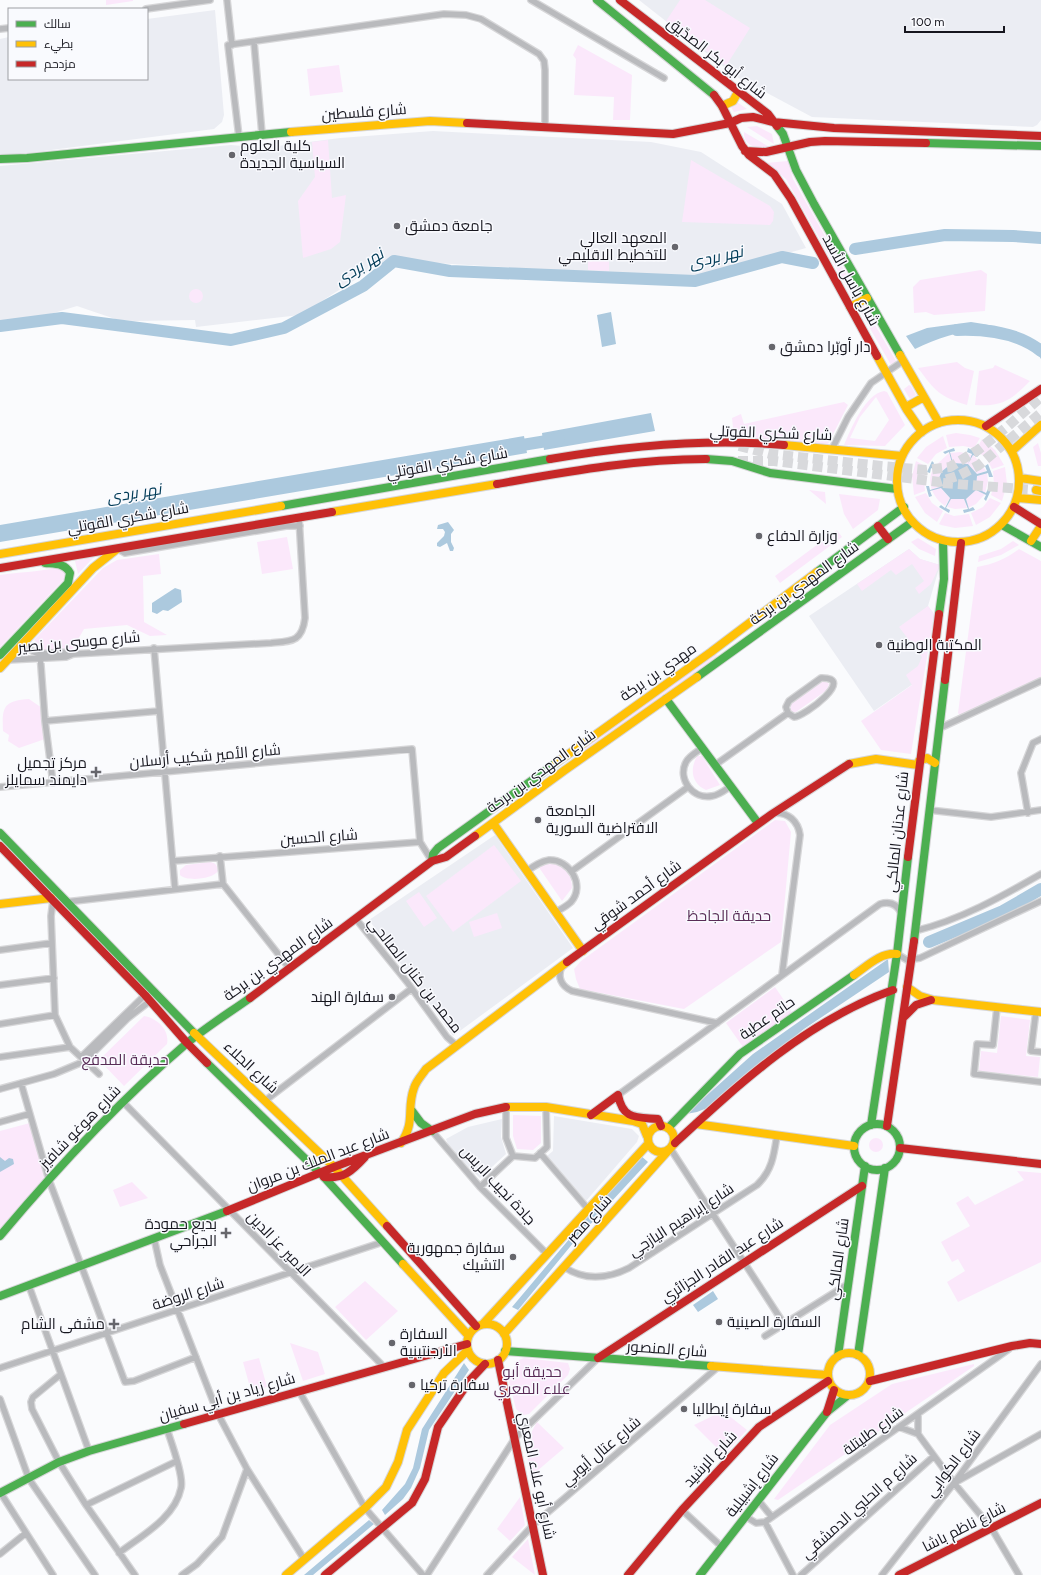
<svg xmlns="http://www.w3.org/2000/svg" width="1041" height="1575" viewBox="0 0 1041 1575" font-family="Figtree,Cairo,sans-serif">
<rect width="100%" height="100%" fill="#fafbfd"/>
<path fill="#ebedf3" d="M639 0H1041V120L1037 125 1033 127 812 117 737 77Z
M215 10 224 115 222 122 214 129 20 154H0V39L9 37V79H147V19Z
M433 131 651 142 701 152 782 204 806 248 696 279 386 260 300 315 196 327 195 320 135 321 118 320 77 306 37 318 0 324V166L231 145 263 148 340 138Z
M909 549 920 559 940 565 928 606 934 614 923 677 874 711 809 616Z
M495 835 573 948 453 1036 369 920Z
M554 1116 632 1129 639 1136 637 1142 586 1201 547 1156 553 1151Z
M502 1119 501 1137 506 1154 480 1178 450 1150 446 1139 468 1127Z"/>
<path fill="#fbe8fb" fill-rule="evenodd" d="M106 0H133V1L106 5Z
M680 0H705L750 28 726 66 666 21Z
M578 45 632 75 630 120H613L614 97 574 95 576 59 573 55Z
M339 65 343 92 310 96 307 69Z
M737 102 747 109 734 112 731 107Z
M757 126 772 134 774 144 747 127Z
M744 132 771 148C759 149 743 147 744 132Z
M328 140 332 198 346 195 340 242 331 249 303 258 298 201 315 177 312 142Z
M691 160 770 206 774 212 773 221 770 225 682 222Z
M788 161 793 179 857 293 852 296 786 179 766 163Z
M588 259H609V271L588 270Z
M981 270 987 274 985 311 934 315 926 312 914 313 913 287 920 280Z
M189 296a7 7 0 1 1 14 0a7 7 0 1 1-14 0Z
M864 306 896 361 891 365 860 311V308Z
M957 362 965 368 974 371 967 405C940 397 935 391 918 368Z
M995 365 1030 381C1012 399 1003 407 975 405L979 371 993 368Z
M909 385 911 386 916 395 910 399 904 389Z
M884 391 887 392 905 425 885 446 844 445C851 429 865 394 884 391ZM876 397 889 420 875 441 850 438 860 417Z
M844 402 848 405 827 446 734 437 732 418 741 414 744 424Z
M956 433 970 435 980 438 974 448 963 446 949 447 946 435Z
M943 436 947 448 936 454 928 464 917 458 926 447Z
M982 439 995 450 1004 465 992 469 987 459 976 450Z
M1038 443 1041 453V466H1038L1033 447Z
M960 452 972 455 968 464 953 463 950 453Z
M949 453 952 463 941 472 933 468Z
M973 455 980 462 986 471 977 474 968 464Z
M916 461 927 467 924 479 925 491 914 495 912 476Z
M1005 467 1007 484 1002 501 991 495 994 485 993 471Z
M933 469 941 473C937 485 942 490 950 498L945 506C933 498 926 483 933 469Z
M987 473 988 481 985 493 976 488 977 476Z
M809 490 825 492 826 504Z
M975 490 985 494 976 504 968 508 966 499Z
M926 493 932 503 943 511 937 522 925 513 915 497Z
M839 494 880 499 878 510 853 529 844 514Z
M951 498 964 499 967 508 955 509 947 507Z
M990 498 1001 503 990 517 976 525 971 513 983 507Z
M945 513 954 516 969 514 973 526 955 528 941 525 939 524Z
M837 530 842 537 780 583 775 576Z
M287 537 293 569 262 574 257 542Z
M918 538 936 549 935 556 919 549 911 542Z
M1013 541 1019 545 1001 555 978 562 979 556 1001 549Z
M909 549 920 559 940 565 931 584 919 594 915 588 924 581 912 564 896 575 891 570 862 591 857 584Z
M1019 549 1041 561V679L962 718 958 713 977 567C994 564 1006 559 1019 549Z
M159 554 161 574 143 576 144 622 167 635 150 636 127 625 84 629 72 650 47 652 34 640 103 568 117 560Z
M94 557 78 574 75 561Z
M56 568H61L64 571 65 578 0 647V575C19 572 37 572 56 568Z
M928 606 934 614 911 754 881 750 861 721 912 685 906 675 918 666 922 657 899 627Z
M715 654 718 655 715 659 584 754 581 749Z
M824 680 829 684 827 690 796 712H792L790 710 791 703Z
M29 699 42 708 45 739 19 748 8 741 9 735 3 731C2 707 3 701 29 699Z
M697 756H702L720 785 706 790C691 783 690 769 697 756Z
M775 820 785 821 791 832 781 942 684 1009 580 989 576 979 574 969 581 961Z
M494 845 521 881 453 932 426 896Z
M210 862C216 863 217 865 218 871 213 879 187 882 180 875V870L186 865Z
M554 863C566 869 572 875 572 888L562 901 538 866Z
M419 892 437 918 424 927 406 901Z
M497 913 502 928 474 937 469 922Z
M775 987 792 1012 743 1047 726 1023Z
M144 1016C157 1018 170 1030 167 1044L124 1086 99 1060Z
M1001 1016 1030 1020 1026 1056 1040 1057 1038 1077 979 1071 981 1051 997 1053Z
M513 1115 541 1116V1143L533 1150 517 1149 513 1136Z
M30 1123 47 1178 0 1230V1131Z
M869 1145a7 7 0 1 1 14 0a7 7 0 1 1-14 0Z
M1017 1171 1041 1173V1262L958 1302 947 1282 965 1271 958 1259 952 1262 941 1242 970 1226 956 1203 968 1196 975 1205 1024 1180Z
M132 1182 148 1198 120 1207 113 1190Z
M365 1281 398 1311 366 1340 335 1307Z
M290 1343 318 1352 325 1374 303 1381Z
M259 1358 267 1387 251 1391 243 1362Z
M524 1358 568 1363 570 1369 568 1375 529 1414 523 1415 516 1409 508 1377 519 1360Z
M974 1364V1366L778 1500 774 1499 830 1425 892 1384Z
M723 1411 747 1430 724 1455 694 1425Z
M537 1422 564 1448 530 1477C527 1452 524 1444 537 1422Z
M520 1497 525 1525 510 1541 497 1529Z
M528 1539 535 1575 512 1557Z"/>
<path fill="#acc9de" d="M611 312 616 344 602 347 597 315Z
M971 322C997 326 1019 331 1041 344V359C1038 355 1035 347 1030 344 995 319 950 332 915 349L906 336 927 328Z
M651 413 655 431 544 450 542 433Z
M524 436 527 453 0 542V525Z
M954 448 955 451 950 452 953 463 968 464 972 454 967 452 968 448 980 454 977 457 973 455 968 464 977 474 987 471 985 466 988 464 993 477H989L988 473 977 476 976 488 986 493 988 489 991 490 986 501 984 499 986 495 976 490 966 499 969 509 973 507 975 510 964 513 963 510 968 509 964 499H951L946 508 950 510 949 513 939 507 941 505 945 508 950 498 941 488 930 491 932 496 929 497 926 486H929L930 490 940 487 939 478 941 473 931 468 930 473 927 472 932 461 934 463 932 467 941 472 952 463 949 452 945 454 943 452Z
M448 522 454 530 451 534V542L454 548 453 551H450L447 543 440 547 437 546V543L444 536 445 532 443 529H437L438 525Z
M175 588 181 590 182 602 168 611 163 610 157 614 152 612V603Z
M888 959 889 972 804 1029 760 1064 715 1105 697 1112 686 1114 753 1054Z
M640 1155 648 1162 574 1242 518 1310 512 1307Z
M0 1157 5 1161 9 1158 13 1159 14 1164 0 1172Z
M713 1291 718 1299 698 1312 693 1305Z
M464 1363 469 1370 429 1430 420 1468 411 1488 403 1499 385 1515 382 1510 405 1484 413 1468 422 1429Z
M369 1520 374 1524 313 1575H304Z"/>
<g fill="none" stroke-linecap="round" stroke-linejoin="round">
<path stroke="#acc9de" stroke-width="12" d="M855 249 945 235 1013 236 1041 238
M0 326 62 318 231 340 284 328 363 286 394 261 450 271 695 281 782 257 813 263
M957 330C986 329 1017 332 1041 351
M510 447 559 439
M929 942 1003 911 1041 889"/>
<path stroke="#d8d9dc" stroke-width="10" stroke-dasharray="10 5" stroke-linecap="butt" d="M739 446 771 454 881 466 926 470 950 467 978 450 1008 426 1041 397
M738 461H774L939 482 960 475 979 465 1041 413
M943 483 1036 490"/>
<g stroke="#d6d6d8" stroke-width="8">
<path id="street" d="M227 0 232 45
M531 0 664 78
M146 9 210 0
M0 29 9 28
M254 42 262 134
M239 137 228 45 444 14 466 15 481 19 539 54 544 61 545 70V126
M832 449 848 417 871 383 903 361
M118 549 125 553 286 526H300
M25 641C34 664 55 647 73 654
M154 648 175 889
M40 653 45 721 53 783
M7 660 66 657 73 654 271 643C292 641 302 642 305 618L299 518
M821 678C857 677 805 716 794 717L788 713 786 707 789 701Z
M45 721 159 711
M940 728 1041 681
M702 748C697 752 689 756 686 762 677 779 693 800 712 796 719 795 725 790 731 786
M715 765 788 713
M0 787 412 749 420 842 432 861
M929 810 991 817 1041 810
M774 813C788 812 798 821 800 835L782 975
M1028 813 1021 773 1033 743 1041 739
M220 856 223 884 290 969
M173 861 420 842
M527 871C534 866 541 861 549 860 569 859 586 885 571 902 567 906 561 909 556 912
M572 871 688 787
M53 901 51 916 55 1015 70 1047 99 1074
M66 902 223 884
M356 919 407 982 447 1037 456 1045
M915 931C960 920 1001 897 1041 874
M0 950 52 943
M897 954 907 960 920 958 1041 901
M562 966C557 977 561 986 572 991L717 1023
M0 985 54 978
M997 1007 993 1045 977 1044 974 1074 1041 1082
M1036 1011 1031 1051 1041 1052
M0 1024 55 1015
M0 1057 70 1047
M81 1057 145 995
M21 1083 49 1180 125 1382 134 1381 196 1357
M0 1089 54 1074 85 1061 128 1018 150 1001
M618 1095 880 904C890 901 897 904 901 913
M266 1100 411 989
M123 1102 384 1367
M506 1107V1138L513 1156 535 1158 547 1147 546 1107
M0 1122 29 1114
M432 1131 480 1187 547 1254
M670 1148 784 1324
M540 1153 588 1209
M480 1187 513 1156
M154 1238 160 1265 218 1414 247 1469 304 1559
M564 1267C585 1281 607 1279 629 1268L757 1185C772 1171 774 1155 777 1135
M29 1286 89 1451
M765 1336 848 1284
M0 1368 383 1242
M61 1374 33 1397 31 1402 32 1409 59 1462 86 1505 135 1575
M299 1391 365 1508 423 1575
M0 1399 29 1479 95 1575
M918 1414V1434L954 1483 992 1529 1019 1575
M899 1427 918 1434
M956 1482 1041 1434
M0 1492 53 1575
M758 1500 772 1517
M86 1505 177 1461
M682 1510 722 1547
M745 1516 756 1523 765 1522 1009 1349
M765 1522 793 1575
M119 1553C141 1536 175 1518 181 1488 184 1476 171 1442 167 1429
M0 1554 26 1533
M182 1575 197 1564 222 1537 247 1469
M427 1575 515 1438 598 1358
M487 1575 533 1525 718 1367
M801 1575 934 1456
M882 1575 954 1483 1041 1364"/>
</g>
<g stroke="#d6d6d8" stroke-width="10">
<path id="fast" d="M597 0 714 95
M777 126 783 134 796 170 814 204 900 355
M926 143 1041 146
M0 159 27 158 291 132
M706 459 732 461 770 473 897 489
M281 506 550 459
M1002 525 1041 547
M817 572 904 507
M939 614 944 579 943 541
M0 655 68 583 70 573C65 563 55 564 45 563
M697 677 912 522
M666 699 758 823
M0 833 194 1033
M432 861 433 854 438 848 556 763
M914 941 945 680
M207 1063 324 1177 403 1264
M412 1111 421 1123 432 1131
M854 1147a23 23 0 1 1 46 0a23 23 0 1 1-46 0Z
M871 1125 897 954 908 857
M668 1128 740 1054 854 975
M0 1236C57 1168 118 1102 186 1044 206 1027 229 1013 250 998
M0 1296 227 1211
M505 1351 711 1366
M858 1355 885 1168
M838 1356 865 1166
M0 1493 59 1462 89 1451 184 1424
M700 1575 827 1412 847 1396"/>
</g>
<g stroke="#d6d6d8" stroke-width="10">
<path id="slow" d="M722 106 733 101 738 92
M291 132 430 121 467 123
M850 307 867 298
M900 355 939 423
M877 356 907 410 922 432
M906 407 924 397
M897 481a61 61 0 1 1 122 0a61 61 0 1 1-122 0Z
M784 445 902 456
M1012 451 1041 425
M1020 478 1041 481
M1036 490 1041 491
M1018 498 1041 500
M332 512 497 484
M1031 541 1041 526
M0 554 281 506
M0 668 93 568 117 549
M919 761 927 758 935 763
M556 763 711 652 817 572
M849 764 876 759 918 765
M493 823 583 951
M475 836 565 770 697 677
M0 904 51 898
M854 975C867 966 881 952 897 954
M907 987 920 996 933 1000 1041 1012
M194 1033 334 1167 387 1226
M506 1107H546L633 1121 642 1124 647 1136
M696 1124 854 1146
M648 1139a13 13 0 1 1 26 0a13 13 0 1 1-26 0Z
M401 1143C416 1121 406 1110 414 1088 416 1081 422 1075 426 1069L567 962
M403 1264 468 1335
M483 1324 648 1144
M467 1344a20 20 0 1 1 40 0a20 20 0 1 1-40 0Z
M504 1334 675 1143
M828 1374a21 21 0 1 1 42 0a21 21 0 1 1-42 0Z
M711 1366 827 1375
M286 1575 365 1508 386 1487 398 1462 407 1430 444 1373 468 1350"/>
</g>
<g stroke="#d6d6d8" stroke-width="10">
<path id="jam" d="M620 0 768 114 777 126
M714 95 722 106 742 146 749 155 774 174 791 199 877 356
M467 123 673 134 730 123
M730 123 741 118 753 117 773 122 834 128 1041 136
M745 151 766 152 810 142 825 141 926 143
M986 426 1041 389
M550 459C626 446 706 438 784 445
M497 484C566 472 635 459 706 459
M1014 507 1041 524
M878 526 888 539
M0 568 332 512
M945 680 961 543
M0 846 145 995 187 1043 207 1063
M908 857 939 614
M567 962 772 814 849 764
M250 998 432 861 446 857 475 836
M904 1017 916 1005 931 1000
M591 1115 618 1095C623 1120 636 1117 658 1119L661 1126
M887 1126 914 941
M675 1143C740 1083 808 1020 893 990
M900 1148 1041 1164
M324 1177C344 1179 352 1171 365 1157
M227 1211 334 1167 475 1114 506 1107
M387 1226 476 1326
M598 1358 862 1186
M498 1360 543 1575
M870 1381 1012 1346 1030 1343 1041 1344
M827 1412 834 1390
M184 1424 467 1344
M325 1575 412 1503 425 1479 438 1427 470 1380 485 1364
M628 1575 682 1510 759 1427 828 1381
M899 1575 1041 1503"/>
</g>
<use href="#street" stroke="#b9babd" stroke-width="5.5"/>
<use href="#fast" stroke="#4caf50" stroke-width="8"/>
<use href="#slow" stroke="#ffc107" stroke-width="8"/>
<use href="#jam" stroke="#c62828" stroke-width="8"/>
</g>
<g fill="#66666c" stroke="#f9fafe" stroke-width="1.5">
<circle cx="232" cy="155" r="4"/>
<circle cx="397" cy="226" r="4"/>
<circle cx="675" cy="247" r="4"/>
<circle cx="772" cy="347" r="4"/>
<circle cx="759" cy="536" r="4"/>
<circle cx="879" cy="645" r="4"/>
<path d="M94 766h4v4h4v4h-4v4h-4v-4h-4v-4h4z"/>
<circle cx="538" cy="820" r="4"/>
<circle cx="392" cy="997" r="4"/>
<path d="M224 1227h4v4h4v4h-4v4h-4v-4h-4v-4h4z"/>
<circle cx="513" cy="1257" r="4"/>
<circle cx="719" cy="1322" r="4"/>
<path d="M112 1318h4v4h4v4h-4v4h-4v-4h-4v-4h4z"/>
<circle cx="392" cy="1343" r="4"/>
<circle cx="412" cy="1385" r="4"/>
<circle cx="684" cy="1409" r="4"/>
</g>
<g text-anchor="middle" dominant-baseline="central" stroke-width="3" stroke-linejoin="round" paint-order="stroke">
<g font-size="15" fill="#16161e" stroke="#f9fafe">
<text transform="translate(717 58) rotate(38)">شارع أبو بكر الصدّيق</text>
<text transform="translate(364 112) rotate(-4)">شارع فلسطين</text>
<text transform="translate(851 280) rotate(61)">شارع باسل الأسد</text>
<text transform="translate(771 433) rotate(2)">شارع شكري القوتلي</text>
<text transform="translate(447 463) rotate(-10)">شارع شكري القوتلي</text>
<text transform="translate(128 518) rotate(-10)">شارع شكري القوتلي</text>
<text transform="translate(804 583) rotate(-36)">شارع المهدي بن بركة</text>
<text transform="translate(79 642) rotate(-5)">شارع موسى بن نصير</text>
<text transform="translate(658 672) rotate(-35)">مهدي بن بركة</text>
<text transform="translate(205 756) rotate(-5)">شارع الأمير شكيب أرسلان</text>
<text transform="translate(541 771) rotate(-36)">شارع المهدي بن بركة</text>
<text transform="translate(897 832) rotate(-84)">شارع عدنان المالكي</text>
<text transform="translate(319 837) rotate(-4)">شارع الحسين</text>
<text transform="translate(636 895) rotate(-36)">شارع أحمد شوقي</text>
<text transform="translate(278 959) rotate(-36)">شارع المهدي بن بركة</text>
<text transform="translate(415 975) rotate(52)">محمد بن كنان الصالحي</text>
<text transform="translate(767 1018) rotate(-35)">حاتم عطية</text>
<text transform="translate(251 1067) rotate(43)">شارع الجلاء</text>
<text transform="translate(80 1127) rotate(-46)">شارع هوغو شافيز</text>
<text transform="translate(318 1160) rotate(-21)">شارع عبد الملك بن مروان</text>
<text transform="translate(498 1185) rotate(47)">جادة نجيب الريس</text>
<text transform="translate(589 1219) rotate(-48)">شارع مصر</text>
<text transform="translate(681 1220) rotate(-33)">شارع إبراهيم اليازجي</text>
<text transform="translate(279 1244) rotate(46)">الامير عز الدين</text>
<text transform="translate(838 1259) rotate(-82)">شارع المالكي</text>
<text transform="translate(722 1260) rotate(-33)">شارع عبد القادر الجزائري</text>
<text transform="translate(188 1294) rotate(-18)">شارع الروضة</text>
<text transform="translate(667 1349) rotate(4)">شارع المنصور</text>
<text transform="translate(227 1397) rotate(-16)">شارع زياد بن أبي سفيان</text>
<text transform="translate(873 1431) rotate(-36)">شارع طليتلة</text>
<text transform="translate(601 1451) rotate(-40)">شارع عتال أيوبي</text>
<text transform="translate(710 1459) rotate(-47)">شارع الرشيد</text>
<text transform="translate(953 1463) rotate(-53)">شارع الكوابي</text>
<text transform="translate(537 1476) rotate(78)">شارع أبو علاء المعري</text>
<text transform="translate(752 1485) rotate(-52)">شارع إشبيلية</text>
<text transform="translate(859 1506) rotate(-42)">شارع م الحلبي الدمشقي</text>
<text transform="translate(964 1527) rotate(-27)">شارع ناظم باشا</text>
</g>
<g font-size="15" fill="#16161e" stroke="#f9fafe" text-anchor="start">
<text x="240" y="146">كلية العلوم<tspan x="240" dy="17">السياسية الجديدة</tspan></text>
<text x="405" y="226">جامعة دمشق</text>
<text x="667" y="238" text-anchor="end">المعهد العالي<tspan x="667" dy="17">للتخطيط الاقليمي</tspan></text>
<text x="780" y="347">دار أوبّرا دمشق</text>
<text x="767" y="536">وزارة الدفاع</text>
<text x="887" y="645">المكتبة الوطنية</text>
<text x="87" y="763" text-anchor="end">مركز تجميل<tspan x="87" dy="17">دايمند سمايلز</tspan></text>
<text x="546" y="811">الجامعة<tspan x="546" dy="17">الافتراضية السورية</tspan></text>
<text x="384" y="997" text-anchor="end">سفارة الهند</text>
<text x="217" y="1224" text-anchor="end">بديع حمودة<tspan x="217" dy="17">الجراحي</tspan></text>
<text x="505" y="1248" text-anchor="end">سفارة جمهورية<tspan x="505" dy="17">التشيك</tspan></text>
<text x="727" y="1322">السفارة الصينية</text>
<text x="105" y="1324" text-anchor="end">مشفى الشام</text>
<text x="400" y="1334">السفارة<tspan x="400" dy="17">الأرجنتينية</tspan></text>
<text x="420" y="1385">سفارة تركيا</text>
<text x="692" y="1409">سفارة إيطاليا</text>
</g>
<g font-size="15" fill="#592c57" stroke="#f9fafe">
<text x="729" y="916">حديقة الجاحظ</text>
<text x="125" y="1060">حديقة المدفع</text>
<text x="532" y="1372">حديقة أبو<tspan x="532" dy="17">علاء المعري</tspan></text>
</g>
<g font-size="16" font-style="italic" fill="#013b57" stroke="#f9fafe">
<text transform="translate(716 257) rotate(-13)">نهر بردى</text>
<text transform="translate(359 267) rotate(-33)">نهر بردى</text>
<text transform="translate(134 493) rotate(-9)">نهر بردى</text>
</g>
</g>
<rect x="8" y="8" width="140" height="72" fill="#f9fafe" stroke="#9e9fa4"/>
<rect x="16" y="21" width="20" height="6" fill="#4caf50" stroke="#9e9fa4"/>
<text x="44" y="28" font-size="12" fill="#16161e">سالك</text>
<rect x="16" y="41" width="20" height="6" fill="#ffc107" stroke="#9e9fa4"/>
<text x="44" y="48" font-size="12" fill="#16161e">بطيء</text>
<rect x="16" y="61" width="20" height="6" fill="#c62828" stroke="#9e9fa4"/>
<text x="44" y="68" font-size="12" fill="#16161e">مزدحم</text>
<path d="M905 26v6h99v-6" fill="none" stroke="#16161e" stroke-width="2"/>
<text x="911" y="26" font-size="12" fill="#16161e" stroke="#f9fafe" stroke-width="3" paint-order="stroke">100 m</text>
</svg>
